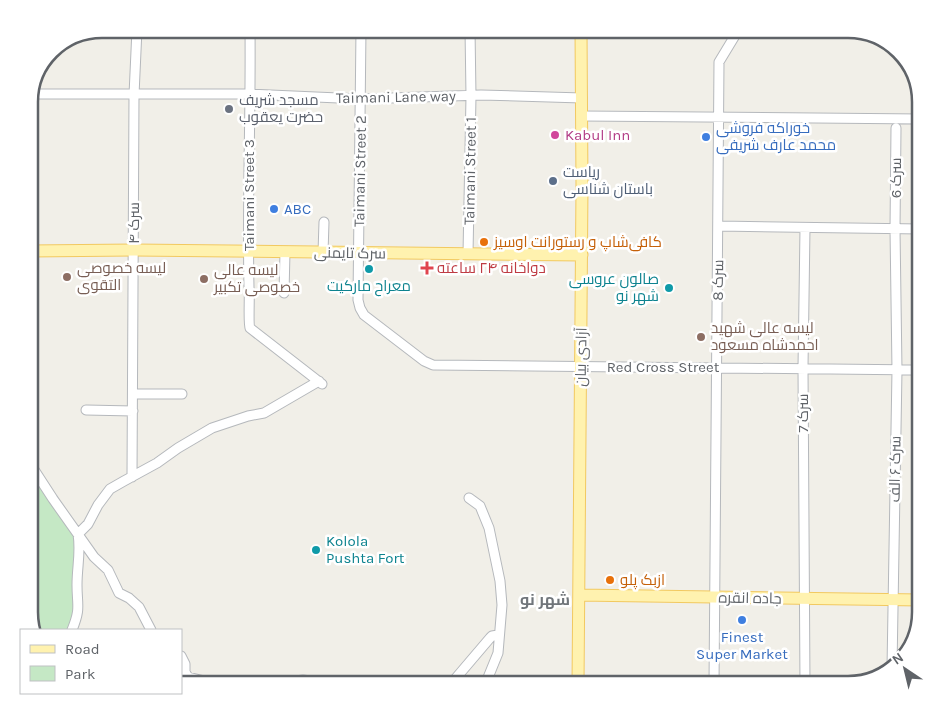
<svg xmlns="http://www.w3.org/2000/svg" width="950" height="714" viewBox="0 0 950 714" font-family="Karla,Cairo,sans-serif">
<rect width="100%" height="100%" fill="#f1efe8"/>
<path fill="#c5e8c5" d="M29 467 74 535 77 554 76 608 68 630H32L29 617Z"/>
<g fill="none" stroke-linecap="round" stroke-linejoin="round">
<g stroke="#b5b8bc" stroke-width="11">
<path id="minor" d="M250 29C251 115 247 201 249 287 250 295 248 324 250 328L322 384
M361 29 358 300 360 308 364 315 424 361 433 365 921 370
M30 94H250L361 99 481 95 582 98
M582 116 921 119
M719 226 921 229
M895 229 896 128
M323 253 324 222
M468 254 471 96 470 29
M284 293 285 252
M134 394H182
M86 410 133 411
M29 462 53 499 94 557 108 570 119 593 129 598 139 607 151 630
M132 477 134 95 137 29
M469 498 480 506 489 528 500 581 502 605 498 653 485 685
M72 630C81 608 77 606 77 585 77 566 81 552 78 534L88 524 98 505 110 489 124 481 157 463 178 448 212 428 248 416 264 413 319 381
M181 656 185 664V672L188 677 221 685
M892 668 897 370 895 229
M269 685 303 680 337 685
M450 685 490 638 492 636 498 635
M714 685 719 62 739 29
M805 685 803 368 805 228"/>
</g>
<g stroke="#f2c960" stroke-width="13">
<path id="major" d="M29 251 134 250 582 255
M579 595 921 600
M578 685 582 187 581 29"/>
</g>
<use href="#minor" stroke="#fff" stroke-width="9"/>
<use href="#major" stroke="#fff2af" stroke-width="11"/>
</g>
<circle fill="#6b7280" stroke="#fff" stroke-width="2" cx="229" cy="109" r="5"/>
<circle fill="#d1479c" stroke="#fff" stroke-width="2" cx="555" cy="135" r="5"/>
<g fill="#3f7fe0" stroke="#fff" stroke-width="2">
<circle cx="706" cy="137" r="5"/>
<circle cx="274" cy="209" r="5"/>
<circle cx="742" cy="620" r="5"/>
</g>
<circle fill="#5c6f8a" stroke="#fff" stroke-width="2" cx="553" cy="181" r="5"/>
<g fill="#e8710a" stroke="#fff" stroke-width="2">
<circle cx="484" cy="242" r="5"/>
<circle cx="610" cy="580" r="5"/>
</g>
<path fill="#e0444e" stroke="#fff" stroke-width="2" d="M424.5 260.5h5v5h5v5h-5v5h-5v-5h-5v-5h5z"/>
<g fill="#0f9aa8" stroke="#fff" stroke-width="2">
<circle cx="369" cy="269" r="5"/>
<circle cx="669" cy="288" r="5"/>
<circle cx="316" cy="550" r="5"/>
</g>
<g fill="#8d6e63" stroke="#fff" stroke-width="2">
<circle cx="67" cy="277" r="5"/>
<circle cx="204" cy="279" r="5"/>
<circle cx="701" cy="337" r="5"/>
</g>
<g text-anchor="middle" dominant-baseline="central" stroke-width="5" stroke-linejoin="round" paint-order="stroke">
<g font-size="15" fill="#5f6368" stroke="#fff">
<text transform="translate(396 97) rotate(-1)">Taimani Lane way</text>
<text transform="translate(360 171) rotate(-89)">Taimani Street 2</text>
<text transform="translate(470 171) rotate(-89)">Taimani Street 1</text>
<text transform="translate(896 178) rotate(-90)">سرک 6</text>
<text transform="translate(249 195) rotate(-90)">Taimani Street 3</text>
<text transform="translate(134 223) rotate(-90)">سرک ۴</text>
<text transform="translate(350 253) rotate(1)">سرک تایمنی</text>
<text transform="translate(718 280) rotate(-89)">سرک 8</text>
<text transform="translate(581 357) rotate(-89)">آزادی بیان</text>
<text x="663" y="367">Red Cross Street</text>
<text transform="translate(803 413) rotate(-90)">سرک 7</text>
<text transform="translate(895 469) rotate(-89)">سرک ۶ الف</text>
<text transform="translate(750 598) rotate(1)">جاده انقره</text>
</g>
<g font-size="15" fill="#5b616d" stroke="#fff" text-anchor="start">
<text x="239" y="100">مسجد شریف<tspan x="239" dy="17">حضرت یعقوب</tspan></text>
</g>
<g font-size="15" fill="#366cbe" stroke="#fff" text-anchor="start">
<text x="716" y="128">خوراکه فروشی<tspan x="716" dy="17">محمد عارف شریفی</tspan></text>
<text x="284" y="209">ABC</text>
<text x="742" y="637" text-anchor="middle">Finest<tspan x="742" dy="17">Super Market</tspan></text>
</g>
<g font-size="15" fill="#b23c85" stroke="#fff" text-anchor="start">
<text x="565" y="135">Kabul Inn</text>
</g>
<g font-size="15" fill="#4e5e75" stroke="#fff" text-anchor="start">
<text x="563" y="172">ریاست<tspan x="563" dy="17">باستان شناسی</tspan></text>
</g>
<g font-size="15" fill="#c56008" stroke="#fff" text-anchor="start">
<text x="494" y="242">کافی‌شاپ و رستورانت اوسیز</text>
<text x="620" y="580">ازبک پلو</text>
</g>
<g font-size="15" fill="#785e54" stroke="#fff" text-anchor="start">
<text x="77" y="268">لیسه خصوصی<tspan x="77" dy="17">التقوی</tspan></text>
<text x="214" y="270">لیسه عالی<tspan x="214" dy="17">خصوصی تکبیر</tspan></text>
<text x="711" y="328">لیسه عالی شهید<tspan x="711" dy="17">احمدشاه مسعود</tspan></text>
</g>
<g font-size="15" fill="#be3a42" stroke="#fff" text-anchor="start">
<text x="437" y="268">دواخانه ۲۴ ساعته</text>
</g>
<g font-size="15" fill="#0d838f" stroke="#fff" text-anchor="end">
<text x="659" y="279">صالون عروسی<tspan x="659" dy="17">شهر نو</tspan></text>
<text x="369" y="286" text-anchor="middle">معراح مارکیت</text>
<text x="326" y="541" text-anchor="start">Kolola<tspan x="326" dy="17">Pushta Fort</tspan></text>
</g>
<g font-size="16" font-weight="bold" fill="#70757a" stroke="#fff">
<text x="545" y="599">شهر نو</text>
</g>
</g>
<path d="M0 0H950V714H0ZM102 38H848A64 64 0 0 1 912 102V612A64 64 0 0 1 848 676H102A64 64 0 0 1 38 612V102A64 64 0 0 1 102 38Z" fill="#fff" fill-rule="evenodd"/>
<path fill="none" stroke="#5f6368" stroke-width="2.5" d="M102 38H848A64 64 0 0 1 912 102V612A64 64 0 0 1 848 676H102A64 64 0 0 1 38 612V102A64 64 0 0 1 102 38Z"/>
<rect x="20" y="629" width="162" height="65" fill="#ffffff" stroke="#bfc1c3"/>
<rect x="30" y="645" width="25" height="8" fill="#fff2af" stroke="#bfc1c3"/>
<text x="65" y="654" font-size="15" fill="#5f6368">Road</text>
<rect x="30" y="666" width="25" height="15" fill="#c5e8c5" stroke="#bfc1c3"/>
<text x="65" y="679" font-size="15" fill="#5f6368">Park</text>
<g transform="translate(905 669) rotate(325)" stroke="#ffffff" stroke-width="4" paint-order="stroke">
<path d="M0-4L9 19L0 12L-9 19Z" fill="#5f6368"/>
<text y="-8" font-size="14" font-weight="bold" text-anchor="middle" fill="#5f6368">N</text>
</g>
</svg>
